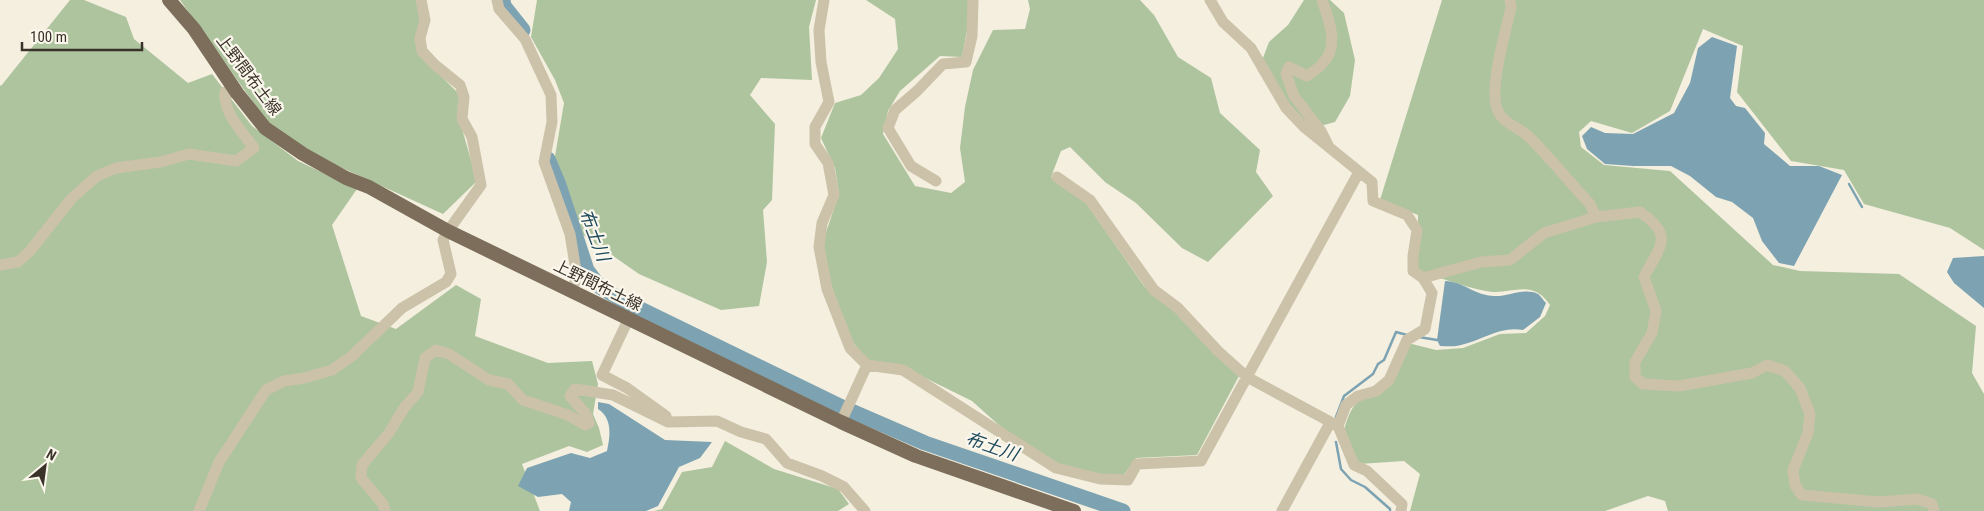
<svg xmlns="http://www.w3.org/2000/svg" width="1984" height="511" viewBox="0 0 1984 511" font-family="'Roboto Condensed','Noto Sans JP',sans-serif">
<rect width="100%" height="100%" fill="#f4efdf"/>
<path fill="#aec49e" d="M70 0H84L126 17 134 39 188 83 212 74 252 126 298 161 357 189 332 225 361 316 396 329 456 285 481 299 475 336 548 363 592 361 598 384 593 414 599 428 603 445 587 452 569 446 522 464 540 511H0V85L1 86Z
M180 0H417L421 18 419 54 460 95V122L477 181 443 214 305 151 268 123Z
M537 0H816L809 27 812 80 761 78 750 95 775 124 772 200 763 210 767 262 759 306 721 310 639 274 583 235 554 162 564 103 555 80 531 37Z
M866 0H973L962 57 940 56 900 91 888 111 883 134 915 186 951 193 965 182 960 148 965 107 973 70 993 30 1025 29 1030 9 1028 0H1140L1154 15 1178 57 1211 78 1220 113 1260 150 1256 172 1273 196 1208 262 1182 248 1136 203 1105 182 1070 147 1061 151 1051 177 1086 203 1144 286 1168 304 1239 376 1197 455 1136 458 1124 475H1102L1056 464 1011 436 972 401 901 366 869 362 851 340 834 294 821 247 839 194 835 168 821 138 835 103 861 95 879 78 898 49 895 19Z
M1304 0H1330L1344 13 1355 60 1350 96 1335 122 1313 128 1279 100 1258 71 1269 42 1288 25Z
M1442 0H1984V250L1950 228 1864 204 1844 170 1791 161 1737 92 1743 46 1703 29 1670 111 1632 133 1591 121 1579 132 1581 147 1604 165 1670 171 1773 265 1800 271 1899 274 1976 326 1972 373 1984 394V511H1668L1665 501 1648 496 1605 511H1410L1420 474 1404 461 1359 464 1344 430C1353 398 1360 399 1389 387L1408 343 1436 350 1463 348 1500 334 1526 333 1545 316 1550 305C1531 277 1511 296 1486 291 1463 287 1440 277 1418 271V215L1380 200Z
M725 441 774 469 838 489 849 504 838 511H654L662 509 682 472 712 467Z"/>
<path fill="#7da3b2" d="M1712 37 1737 46 1730 98 1736 106 1745 108 1765 133 1764 144 1790 166H1819L1842 175 1794 266 1779 263 1762 241 1753 218 1732 202 1716 197 1690 176 1671 166H1633L1605 164 1587 149 1582 136 1591 127 1605 133 1633 134 1674 113 1690 83 1698 48Z
M1984 256V308L1954 283 1947 272 1953 258Z
M1445 281C1462 281 1476 296 1494 296 1507 297 1525 287 1538 294 1540 295 1543 300 1546 303L1540 317 1523 330C1500 326 1483 340 1461 345 1455 347 1447 346 1440 346L1437 340Z
M598 402 609 404 665 440 712 442 700 458 679 467 658 506 646 511H569L571 502 562 494 538 497 518 486 527 468 571 453 590 458 607 451C610 436 613 419 598 409Z"/>
<g fill="none" stroke-linecap="round" stroke-linejoin="round">
<path stroke="#7da3b2" stroke-width="2.5" d="M1849 184 1862 207
M1419 337 1437 340
M1336 417 1344 396 1373 374 1378 364 1384 360 1396 332 1407 335
M1336 442 1341 469 1351 480 1365 487 1390 509V511"/>
<path stroke="#7da3b2" stroke-width="15" d="M503 0 504 6 523 30
M548 159 559 185 587 270 600 287 620 299 842 407
M851 411 925 443 1123 511"/>
<path stroke="#ccc2aa" stroke-width="11" d="M497 0 499 9 525 39 551 95 552 122 544 162 570 234 577 277 571 292
M824 0 819 30 821 62 829 102 815 127V144L828 163 834 195 822 223 819 247 827 289 850 348 867 365 903 370 1056 468 1100 479 1128 480 1137 464 1201 461 1359 172
M1210 0 1223 22 1251 48 1286 108 1304 127 1372 182 1373 201 1407 215 1417 230 1413 256V271L1423 278 1432 293 1425 329 1407 340 1389 380 1376 391 1358 396 1346 405 1338 426 1354 465 1367 471 1402 504 1401 511
M1322 0C1329 20 1340 47 1322 64 1318 69 1312 72 1307 76L1289 67 1286 74 1294 96 1321 131 1328 145
M1510 0 1511 7C1506 32 1489 86 1497 109 1501 122 1519 128 1528 136 1550 157 1569 182 1590 204L1596 217
M1057 177 1090 200 1154 290 1178 308 1218 351 1247 377 1338 426
M936 181 911 166 888 128 895 110 917 91 943 64 966 62 972 36 973 0
M0 265 18 262 30 251 71 199 97 176 116 168 160 162 189 154 236 161 254 148C242 131 223 113 225 92L237 93
M1423 278 1481 262 1510 260 1544 233 1596 217 1640 212C1675 236 1660 246 1644 277L1656 311 1652 333 1635 362V377L1643 384 1679 386 1752 373 1767 365 1785 371 1800 388 1810 414 1808 433 1793 470 1795 485 1802 495 1879 502 1917 499 1932 504 1934 511
M628 320 602 375 627 388 666 416
M841 422 867 365
M199 511 219 462 266 390 284 381 304 378 332 370 352 356 402 308 446 282 451 274 443 240 448 231 481 185 472 137 462 119 464 97 460 85 434 64 422 51 420 38 425 20 421 0
M385 511 383 504 361 478 362 465 389 433 404 408 418 392 425 358 436 350 449 354 489 380 508 384 523 400 568 415 585 425 589 423 586 414 570 396 575 389 613 395 668 422 717 421 741 432 766 439 787 463 822 476 844 487 865 511
M1282 511 1330 423"/>
<path stroke="#7c6e5b" stroke-width="14" d="M169 0 194 29 237 93 265 128 303 154 346 178 369 187 448 231 841 422 916 456 1074 511"/>
</g>
<g text-anchor="middle" dominant-baseline="central" stroke-width="4.5" stroke-linejoin="round" paint-order="stroke">
<g font-size="16" fill="#3a332a" stroke="#fbf7ec">
<text transform="translate(249 75) rotate(53)">上野間布土線</text>
<text transform="translate(598 285) rotate(26)">上野間布土線</text>
</g>
<g font-size="18" font-style="italic" fill="#1e4a5d" stroke="#fbf7ec">
<text transform="translate(595 235) rotate(69)">布土川</text>
<text transform="translate(992 446) rotate(19)">布土川</text>
</g>
</g>
<g transform="translate(45 466) rotate(29)" stroke="#fbf7ec" stroke-width="4" paint-order="stroke">
<path d="M0-4L9 19L0 12L-9 19Z" fill="#3a332a"/>
<text y="-8" font-size="14" font-weight="bold" text-anchor="middle" fill="#3a332a">N</text>
</g>
<path d="M22 42v8h120v-8" fill="none" stroke="#3a332a" stroke-width="2.5"/>
<text x="30" y="42" font-size="15" fill="#3a332a" stroke="#fbf7ec" stroke-width="4" paint-order="stroke">100 m</text>
</svg>
